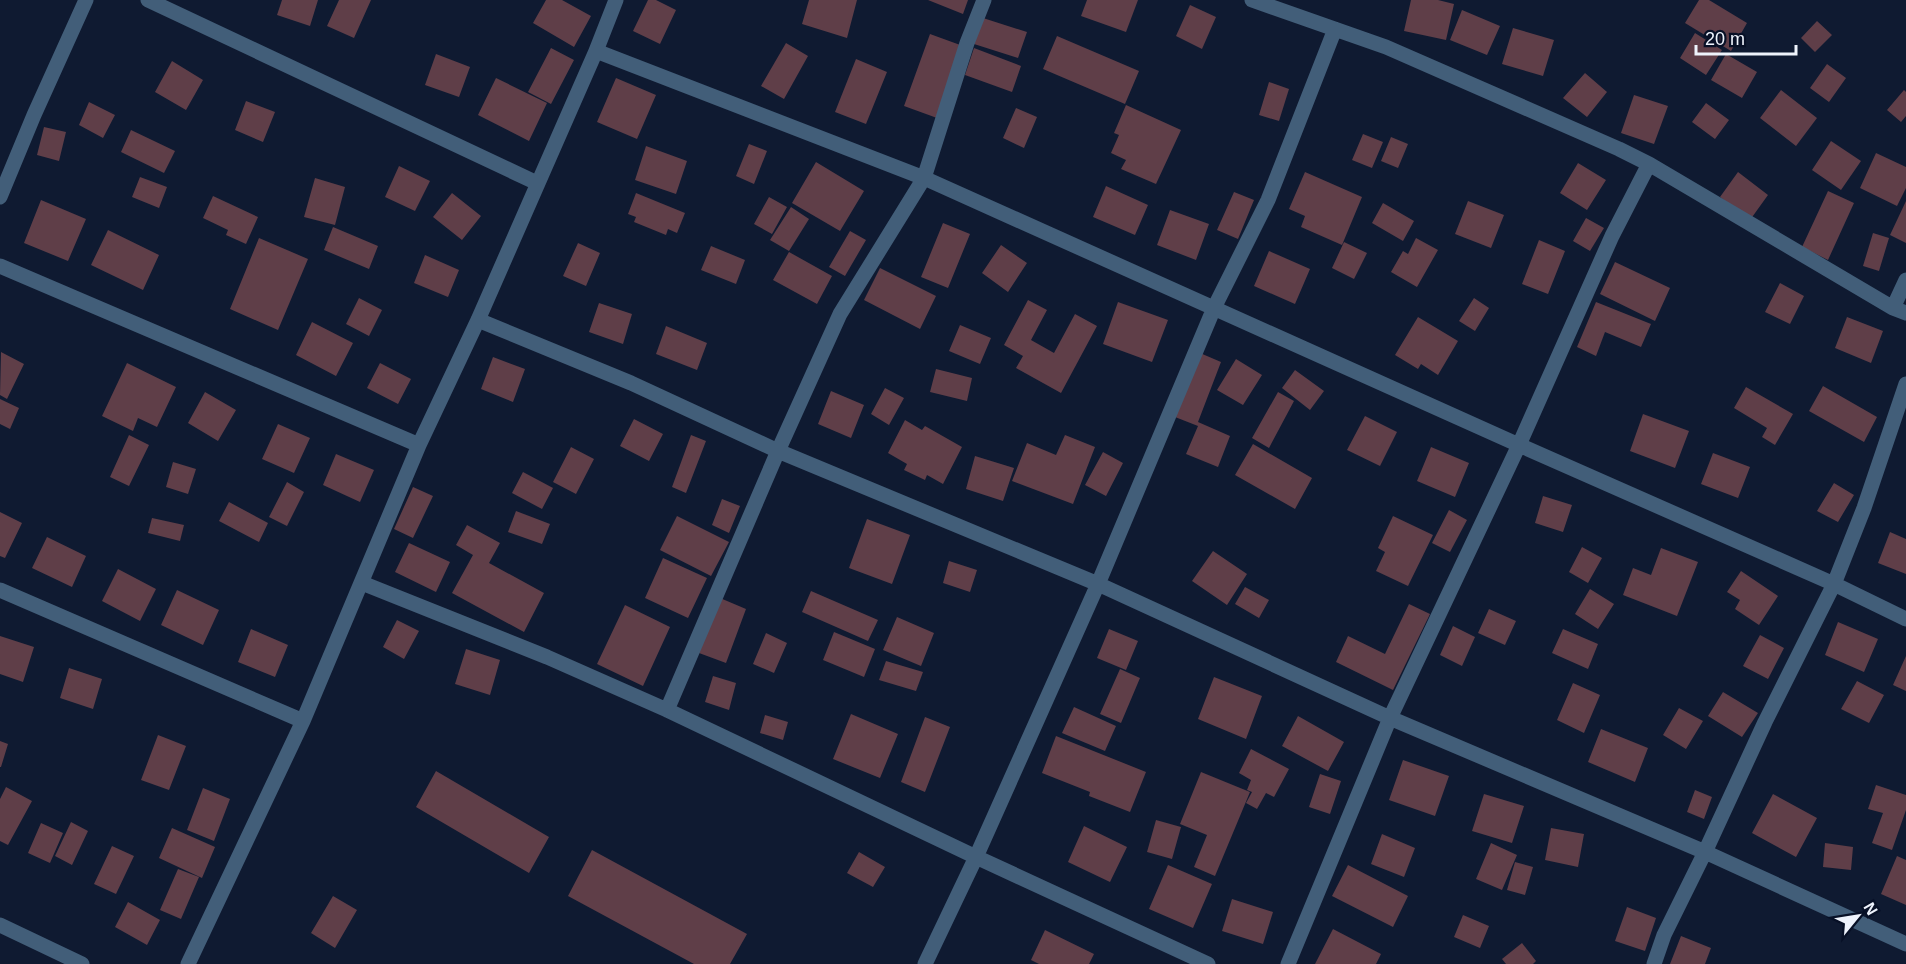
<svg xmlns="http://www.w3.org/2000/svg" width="1906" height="964" viewBox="0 0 1906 964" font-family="Arial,sans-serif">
<rect width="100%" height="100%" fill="#0f1a31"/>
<path fill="#5f3e48" d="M282 0H318L310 26 277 15Z
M339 0H371L354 38 327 26Z
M546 0H562L591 16 574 47 533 23Z
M648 0H656L676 10 660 44 633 31Z
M809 0H857L847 38 802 24Z
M928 0H968L963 14Z
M1087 0H1138L1126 32 1081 16Z
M1411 0H1438L1454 4 1446 40 1404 31Z
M1699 0H1709L1747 23 1731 51 1685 23Z
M1190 5 1216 17 1202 49 1176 36Z
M1462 10 1500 26 1487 55 1450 40Z
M983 18 1027 32 1018 58 974 44Z
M1817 21 1832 35 1815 52 1801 38Z
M1513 28 1554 40 1543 76 1502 64Z
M1695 33 1722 50 1706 75 1680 58Z
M930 34 963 46 937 118 904 106Z
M1057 36 1139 71 1125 104 1043 69Z
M786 43 808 56 784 99 761 86Z
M551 48 574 60 551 104 528 92Z
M974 48 1021 66 1012 92 965 75Z
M436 54 470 67 459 97 425 85Z
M1726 54 1757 72 1742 98 1711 80Z
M856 59 887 72 866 124 835 112Z
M172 61 203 80 186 110 155 92Z
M1827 64 1846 78 1829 102 1810 88Z
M1585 73 1607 92 1587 117 1563 98Z
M496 78 547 103 529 141 478 115Z
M616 78 656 95 637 139 597 122Z
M1269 82 1289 89 1279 121 1259 115Z
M1781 90 1817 118 1796 146 1760 118Z
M1904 90 1906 92V116L1901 122 1887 110Z
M1634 95 1668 106 1654 144 1621 133Z
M246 101 275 112 263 142 235 130Z
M89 102 115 115 103 138 79 125Z
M1706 103 1729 120 1715 139 1692 122Z
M1126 105 1181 130 1156 184 1121 169 1126 160 1111 153 1119 135 1114 133Z
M1016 108 1037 117 1024 148 1003 138Z
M44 127 66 132 59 161 37 155Z
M131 130 175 151 164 173 121 152Z
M1363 134 1383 142 1372 168 1352 160Z
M1391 137 1408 144 1398 168 1381 161Z
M1831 141 1861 161 1841 190 1812 170Z
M749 144 767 151 754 184 736 176Z
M646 146 687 161 676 194 635 180Z
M1876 153 1906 167V188L1897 206 1860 188Z
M816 162 864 191 840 231 792 203Z
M1578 163 1606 180 1587 210 1560 193Z
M399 166 430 181 415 211 385 197Z
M1305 172 1362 197 1342 245 1301 227 1305 216 1289 209Z
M1738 172 1768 195 1750 220 1720 197Z
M140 177 167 187 159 208 132 197Z
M315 178 345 187 335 225 304 217Z
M1106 186 1148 205 1135 235 1093 217Z
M1828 191 1854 203 1828 260 1802 247Z
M1234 192 1254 200 1238 239 1217 230Z
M452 193 481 216 462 240 433 217Z
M636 193 685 213 677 233 668 229 666 235 634 222 636 217 628 214Z
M213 196 258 217 246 244 226 235 228 230 203 218Z
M769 197 787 207 772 234 754 224Z
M41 200 86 219 68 261 24 243Z
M1468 201 1504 215 1491 248 1455 234Z
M1906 201V243L1890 235Z
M1383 203 1414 221 1403 241 1372 223Z
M791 207 809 219 789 251 770 240Z
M1170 210 1209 224 1196 260 1157 245Z
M1586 218 1604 228 1590 251 1573 241Z
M943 223 970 234 948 288 921 277Z
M333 227 378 246 369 269 324 250Z
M108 230 159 255 143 290 91 265Z
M850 231 866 240 845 276 829 267Z
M1873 233 1889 238 1879 271 1863 266Z
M259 238 308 259 278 330 230 309Z
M1416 238 1438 250 1417 287 1391 272 1403 251 1408 254Z
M1539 240 1565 251 1548 294 1522 284Z
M1344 242 1367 253 1354 279 1332 268Z
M578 243 600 253 586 286 563 276Z
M1001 245 1027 263 1008 292 982 273Z
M711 246 745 260 736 284 701 270Z
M1269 251 1310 269 1295 304 1254 286Z
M789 252 832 276 817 304 773 280Z
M425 255 459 270 448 297 414 283Z
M1615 262 1670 288 1655 321 1600 294Z
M880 268 936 296 920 329 864 300Z
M1780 283 1804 296 1790 324 1765 312Z
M359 298 382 310 369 336 346 324Z
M1474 298 1489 308 1475 331 1459 321Z
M1028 300 1047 310 1031 340 1054 353 1075 314 1097 326 1061 393 1016 368 1023 356 1004 345Z
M1118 302 1168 320 1152 362 1103 344Z
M1596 302 1651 324 1641 347 1605 332 1596 356 1577 347Z
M599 303 632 314 623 344 589 332Z
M1418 317 1458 341 1438 375 1421 364 1418 369 1395 355Z
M1847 317 1883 331 1871 363 1835 348Z
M312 322 353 343 336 376 296 355Z
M960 325 991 338 980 364 949 351Z
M666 326 707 343 697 370 656 354Z
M1 352 24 364 7 399 0 395Z
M1200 353 1221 362 1198 422 1230 436 1218 467 1186 454 1198 426 1175 417Z
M493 357 525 369 513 402 481 389Z
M1236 359 1262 375 1243 405 1217 390Z
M127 363 176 387 157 427 138 418 133 431 102 416Z
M380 363 411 379 398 404 367 388Z
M936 369 972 378 967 401 930 392Z
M1295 370 1324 391 1310 410 1282 388Z
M1823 386 1877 417 1864 442 1809 411Z
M1746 387 1793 414 1775 445 1762 437 1767 428 1734 408Z
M885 388 904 398 889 425 871 414Z
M831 391 864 405 851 438 818 424Z
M205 392 236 410 218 441 188 423Z
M1278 392 1294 401 1269 448 1252 438Z
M0 399 19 408 10 429 0 424Z
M1643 414 1689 431 1675 468 1630 451Z
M1365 416 1397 432 1380 466 1347 450Z
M634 419 663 434 649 461 620 446Z
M905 420 922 430 925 426 962 447 943 484 927 475 925 480 904 470 907 464 888 453Z
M278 424 310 438 294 473 262 459Z
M129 435 149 445 129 486 110 477Z
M691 435 706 441 686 493 672 487Z
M1065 435 1095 447 1073 504 1012 481 1027 443 1056 455Z
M1253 444 1312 478 1295 509 1235 475Z
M571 447 594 459 576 494 553 482Z
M1431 447 1469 463 1455 497 1417 481Z
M1103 452 1123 463 1106 496 1085 485Z
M1713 453 1750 467 1738 498 1701 484Z
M336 454 374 470 360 502 323 485Z
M975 456 1014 468 1003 501 966 489Z
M173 462 196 469 188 494 166 487Z
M523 472 553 488 542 509 512 493Z
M287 482 304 492 287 526 269 517Z
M1834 483 1854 495 1838 522 1817 511Z
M413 487 433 496 413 538 394 529Z
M1543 496 1572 505 1563 532 1535 523Z
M722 499 740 506 729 533 712 525Z
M229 502 268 523 259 542 219 521Z
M1449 510 1467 520 1450 552 1432 543Z
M516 511 550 524 542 544 508 532Z
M0 512 22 523 5 558 0 556Z
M677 516 729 542 711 576 660 550Z
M1393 516 1433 535 1408 586 1376 571 1385 552 1378 548Z
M152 518 184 525 180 541 148 533Z
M867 519 910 535 892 584 849 568Z
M467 525 500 543 489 563 544 593 524 632 452 593 473 555 456 545Z
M1890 532 1906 539V574L1878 563Z
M47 537 86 556 72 587 32 568Z
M409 543 450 562 436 592 395 572Z
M1582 547 1602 558 1588 583 1569 572Z
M1661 548 1698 562 1677 616 1623 595 1633 568 1651 575Z
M1213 551 1247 574 1227 605 1192 581Z
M663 558 707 578 688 618 645 598Z
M949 561 977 570 970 592 943 583Z
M118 569 156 589 140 621 102 601Z
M1741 571 1778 596 1759 625 1735 609 1740 600 1727 592Z
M1245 587 1269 600 1259 618 1235 604Z
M1590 589 1614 604 1598 629 1575 614Z
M177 590 219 610 203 645 161 625Z
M811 591 878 620 868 641 802 612Z
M720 598 746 609 726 663 699 653Z
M1409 604 1430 614 1393 690 1336 662 1348 636 1385 654Z
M625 605 670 627 643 686 597 664Z
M1489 609 1516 621 1505 645 1478 633Z
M897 617 934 633 921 666 883 650Z
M397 620 419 631 404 659 383 647Z
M1838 622 1878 639 1864 672 1825 655Z
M1453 626 1475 637 1462 666 1440 655Z
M251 629 288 645 275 677 238 662Z
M1109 629 1138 641 1126 670 1097 658Z
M1563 629 1598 644 1588 669 1552 653Z
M834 632 875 649 864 677 823 660Z
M766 633 787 643 774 673 753 664Z
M1760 635 1784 648 1768 679 1743 666Z
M0 636 34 647 23 682 0 674Z
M466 649 500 660 490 695 455 684Z
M1906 656V691L1893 685Z
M886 661 923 672 916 691 879 680Z
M69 668 102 679 93 709 60 698Z
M1120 669 1140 678 1121 723 1100 714Z
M713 676 736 683 729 710 705 702Z
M1214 677 1262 696 1246 739 1198 719Z
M1857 681 1884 695 1869 723 1841 709Z
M1573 683 1600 695 1584 733 1557 720Z
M1723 692 1758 713 1742 737 1708 716Z
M1074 707 1116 726 1105 751 1062 733Z
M1679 708 1703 721 1686 749 1663 735Z
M851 714 898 734 880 778 833 759Z
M765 715 788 722 783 740 760 733Z
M1298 716 1344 742 1328 771 1282 746Z
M925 717 950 727 925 792 901 782Z
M1601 729 1648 748 1635 782 1588 762Z
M158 735 186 746 169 790 141 780Z
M1056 736 1146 772 1130 812 1089 796 1090 792 1042 773Z
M0 741 8 744 1 767H0Z
M1251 749 1289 769 1274 797 1266 793 1257 809 1246 803 1252 792 1247 790 1251 780 1239 773Z
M1403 760 1449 776 1435 816 1389 800Z
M436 771 549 837 529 873 416 807Z
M1201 772 1250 792 1215 876 1194 867 1207 835 1180 824Z
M1320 774 1341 781 1330 814 1309 807Z
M1876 785 1906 795V810L1892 850 1872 843 1883 813 1868 809Z
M6 787 32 801 8 845 0 841V799Z
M203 788 230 799 214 841 187 830Z
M1695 790 1712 797 1704 819 1687 812Z
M1484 794 1524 806 1512 843 1472 831Z
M1773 794 1817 818 1796 857 1752 833Z
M1156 820 1181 827 1172 859 1147 852Z
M71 822 88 831 72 865 55 856Z
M41 823 63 833 50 863 28 853Z
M1084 826 1127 847 1110 882 1068 862Z
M172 828 215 847 202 878 159 858Z
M1551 828 1584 834 1578 867 1545 860Z
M1382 834 1415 848 1404 877 1371 864Z
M1491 843 1517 855 1502 890 1476 879Z
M1825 843 1853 847 1851 870 1823 867Z
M112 846 134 856 116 894 94 884Z
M592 850 747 934 730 964H694L568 896Z
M859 852 885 867 873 887 847 873Z
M1897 856 1906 860V905L1881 894Z
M1515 862 1533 867 1525 895 1507 890Z
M1168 865 1212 884 1193 928 1149 909Z
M1348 865 1408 896 1393 927 1332 896Z
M178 869 199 877 181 919 160 910Z
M333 896 357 910 335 948 311 933Z
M1232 899 1273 912 1263 944 1222 931Z
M128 902 160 920 147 945 115 927Z
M1627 907 1656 918 1645 951 1615 941Z
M1463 915 1489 926 1480 948 1454 937Z
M1333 929 1381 954 1376 964H1315Z
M1045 930 1094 954 1089 964H1039L1031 960Z
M1681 936 1711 948 1705 964H1670Z
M1522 943 1536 961 1533 964H1506L1502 959Z"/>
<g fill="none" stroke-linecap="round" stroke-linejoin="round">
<path stroke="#425e79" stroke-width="15" d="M148 0 537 183
M1252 0 1386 47 1619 149 1649 164 1893 308 1906 313
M596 51 924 178 1519 445 1834 584 1906 619
M0 197 34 115 86 0
M0 266 419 445
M1893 308 1906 280
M478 320 631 383 778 451 1098 584 1390 718 1705 852 1906 944
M362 583 547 657 667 710 976 857 1208 964
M0 590 303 721
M667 710 778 451 840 314 924 178 967 43 984 0
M0 925 82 964
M188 964 303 721 419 445 478 320 596 51 616 0
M925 964 976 857 1098 584 1214 308 1268 200 1335 29
M1288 964 1390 718 1519 445 1612 236 1649 164
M1654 964 1664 935 1705 852 1765 722 1834 584 1864 508 1906 384"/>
</g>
<g transform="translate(1858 916) rotate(60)" stroke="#071026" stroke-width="4.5" paint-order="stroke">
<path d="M0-4.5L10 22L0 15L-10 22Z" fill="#eef3fc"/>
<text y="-9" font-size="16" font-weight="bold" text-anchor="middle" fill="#eef3fc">N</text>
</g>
<path d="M1696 45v9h100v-9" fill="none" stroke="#eef3fc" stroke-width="3"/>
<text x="1705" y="45" font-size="18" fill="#eef3fc" stroke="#071026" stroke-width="4.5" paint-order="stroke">20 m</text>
</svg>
